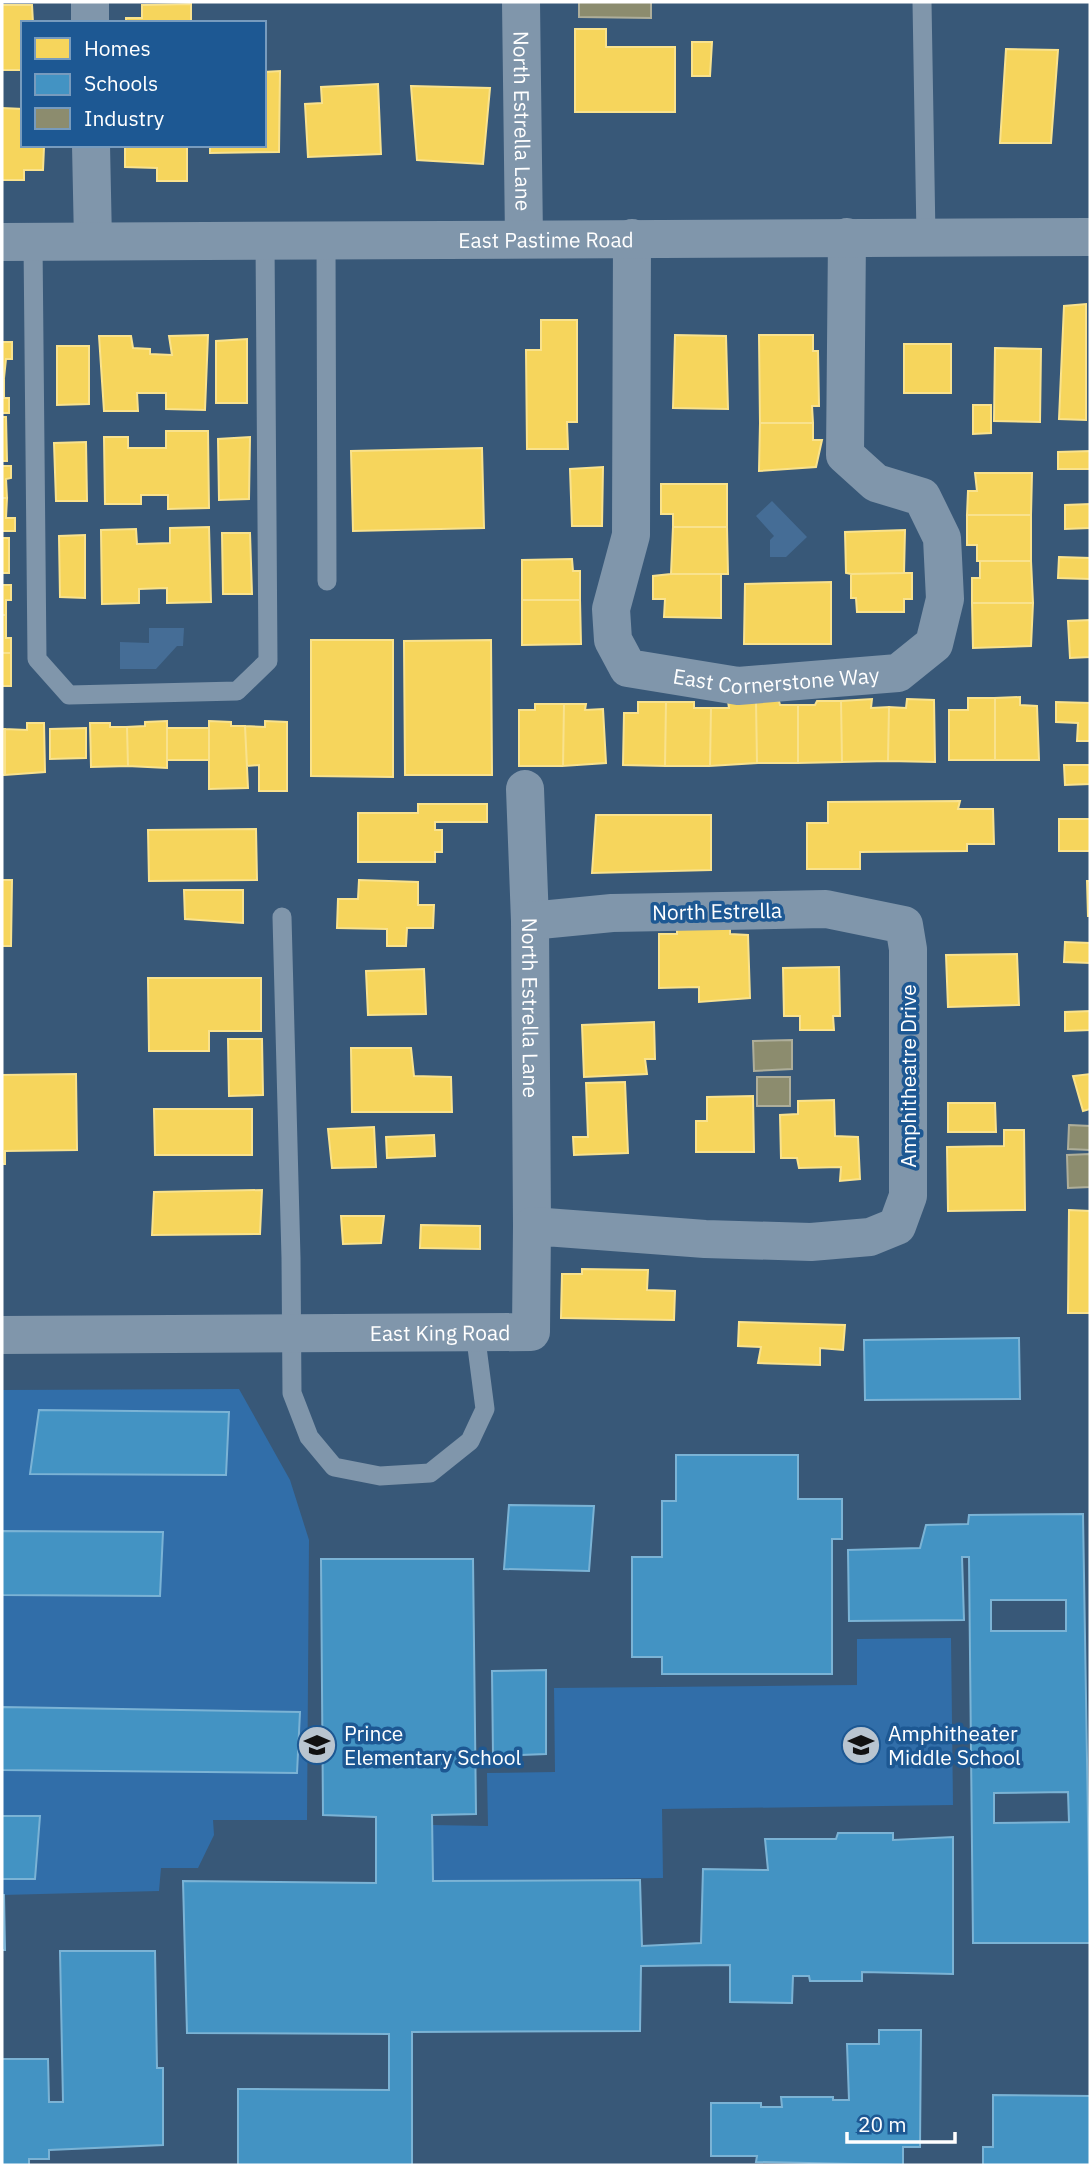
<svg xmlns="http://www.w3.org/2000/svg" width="1092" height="2167" viewBox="0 0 1092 2167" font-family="'IBM Plex Sans',sans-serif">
<rect width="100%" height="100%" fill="#385878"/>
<path fill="#316ea9" d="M239 1389 290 1480 309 1540 307 1820H213L214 1835 198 1868H161L159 1891 2 1895V1390Z
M951 1638 953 1805 662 1809 663 1878 433 1881 432 1825 488 1826 487 1773 555 1772 554 1688 857 1685V1639Z"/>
<path fill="#456d96" d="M772 501 807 537 786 557H770V540L774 536 756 516Z
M149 628H184L183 646H177L156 669H120V642L149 643Z"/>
<path fill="#f6d55c" stroke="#f9e28d" stroke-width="2" d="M191 4V23H126V18H142V5Z
M2 5H32L33 23H23V70H2Z
M575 29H606V47H675V112H575Z
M692 42H712L710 76H692Z
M1006 49 1058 50 1051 143H1000Z
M280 71 279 152 210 153V145H264V72Z
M378 84 381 154 308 157 305 104 322 103 321 87Z
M411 86 490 88 483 164 417 160Z
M2 108 23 109V145H58L44 147 43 170H24V180H2Z
M125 145H187V181H157V168L125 167Z
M1086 304V420L1059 419 1064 306Z
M541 320H577V422H567L568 449H527L526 350H541Z
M208 335 205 410 166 409V393H137L138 411H104L99 336H131L133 348 150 349V354L172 355 169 336Z
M675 335 726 336 728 409 673 408Z
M759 335H813V351H818L819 406H812L813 423H760Z
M247 339V403H216V341Z
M2 342H12V359H6L4 378H2Z
M904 344H951V393H904Z
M57 346H89V404L57 405Z
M995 348 1041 349 1040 422 994 421Z
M2 378H4V398H9V413H2Z
M973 405H991V433L973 434Z
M2 417H6L7 461H2Z
M760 423H813V440H822L816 467 759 471Z
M166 431H208L209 508 168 509V495H141V504H105L104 437H128V448H166Z
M250 437 249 499 219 500 218 439Z
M86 442 87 501H56L54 443Z
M482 448 484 528 353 531 351 451Z
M1090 451V469H1058V452Z
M2 466H11V478L6 479 7 498H2Z
M603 467 602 526H572L570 469Z
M975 473H1032L1031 515H967L968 491H977Z
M661 484H727V527H673V514H661Z
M2 498H7L6 518H15V531H2Z
M1090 504V528L1065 529V505Z
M967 515H1031V561H977V545H967Z
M209 527 211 602 167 603V588L139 589V603L102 604 101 530 136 529 137 544 170 543V528Z
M673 527H727L728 574H671Z
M905 530 904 573 851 574 846 573 845 532Z
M222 533H250L252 594H223Z
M85 535V598L60 597 59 536Z
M2 538H9V573H2Z
M1059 557 1090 558V579L1058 578Z
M572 559 573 571H580V600H522V560Z
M980 561H1031L1033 603H972V578H980Z
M904 573H912V599H904V612H857L856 598H851V574Z
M671 574H721V618L664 617 665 599H653V576Z
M831 582V644H744L745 584Z
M2 585H11V600H6V615H2Z
M522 600H580L581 644 522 645Z
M972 603H1033L1031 646 973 648Z
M2 615H6V638H11V653H2Z
M1090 620V657L1070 658 1068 621Z
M311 640H393V777L311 776Z
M491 640 492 775H405L404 641Z
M2 653H11V686H2Z
M1020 697V705L1037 706 1039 760H995V698Z
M968 698H995V760H949V710H968Z
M872 699 871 708 889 707 888 761 842 762 841 701Z
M907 699 934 700 935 762 888 761 889 707 906 708Z
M728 701H756L757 763 710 766 711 708H729Z
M756 701H779L780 705H798V763H757Z
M817 701H841L842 762 798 763V705H815Z
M638 702H666L665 766 623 765 624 713H638Z
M666 702H694V708H711L710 766H665Z
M1056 702 1090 703V741H1077L1078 723 1056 722Z
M535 704H564L563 766H519V710H535Z
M564 704H586L585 710 603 709 606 763 563 766Z
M167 721V768L128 766 127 727 145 726V722Z
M209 721 231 722V726H245L248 788 209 789Z
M265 721 287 722V791H259V765L247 766 245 726 265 727Z
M27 723H44L45 772 5 775V729L27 730Z
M90 723H110V727H127L128 766 91 767Z
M86 728V758L50 759V729Z
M167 728H209V760H167Z
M2 729H5V775H2Z
M1064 765H1090V784L1065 785Z
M960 801 958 809H993L994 844H967V851L860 852V869H807V823H828V802Z
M418 804H487V822H435V830H442V852H435V862H358V813H418Z
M596 815H711V870L592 873Z
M1059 819H1090V851H1059Z
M256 829 257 880 149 881 148 830Z
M2 880H12L11 946H2Z
M359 880 418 882V905H434L433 928H407L406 946H387V929L337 928 338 899H358Z
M1087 881H1090V916H1088Z
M184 890H243V923L185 919Z
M677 925H730V934L748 935 750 998 699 1002V987L659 988V934H677Z
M1065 942 1090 943V963L1064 962Z
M1017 954 1019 1005 948 1007 946 955Z
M839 967 840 1016H833L834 1030H800V1016H784L783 968Z
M424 969 426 1014 368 1015 366 971Z
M148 978H261V1031H209V1051H149Z
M1090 1011V1030L1065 1031V1012Z
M654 1022 655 1059H645L647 1074 584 1077 582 1025Z
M228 1039H262L263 1095 229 1096Z
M351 1048H411L414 1076 451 1077 452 1112H352Z
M76 1074 77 1150 5 1151V1164H2V1075Z
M1090 1074V1109L1083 1111 1073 1076Z
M625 1082 628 1153 574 1155 573 1137H588L586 1083Z
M753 1096 754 1152H696V1121H707V1097Z
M834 1100 835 1136 858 1137 860 1179 840 1181 841 1167 799 1168 797 1158H781L780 1115 798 1114V1101Z
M948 1103H995L996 1132H948Z
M154 1109H252V1155H155Z
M374 1127 376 1167 332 1168 328 1129Z
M1004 1130H1024L1025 1210 948 1211 947 1147 1004 1146Z
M434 1135 435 1156 387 1158 386 1137Z
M262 1190 260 1234 152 1235 154 1192Z
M1069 1210 1090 1211V1313H1068Z
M341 1216H384L381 1243 343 1244Z
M421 1225 480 1226V1249L420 1248Z
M582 1269 648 1270 647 1290 675 1291 674 1320 561 1318 562 1274H582Z
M739 1322 845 1325 843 1350 820 1348V1365L758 1363 761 1347 738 1346Z"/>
<path fill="#4393c3" stroke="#7bb3d5" stroke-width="2" fill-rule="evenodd" d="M1019 1338 1020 1399 865 1400 864 1340Z
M39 1410 229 1412 226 1475 30 1474Z
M676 1455H798V1499H842V1539H832V1674H662V1657H632V1557H662V1501H676Z
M509 1505 594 1506 589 1571 504 1569Z
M1083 1514 1090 1943H973L969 1557H962L964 1620 849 1621 848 1550 920 1548 926 1525 968 1524 969 1515ZM991 1600H1066V1631H991ZM1068 1792 1069 1822 994 1823V1793Z
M2 1531 163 1532 160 1596 2 1595Z
M321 1559H473L476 1814 432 1815 433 1881 640 1880 642 1946 701 1943 703 1869 768 1870 765 1839H836L838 1833H893V1840L953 1837V1974L862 1972V1981H810L809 1976H793L792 2003 730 2002V1965L641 1966 640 2031 412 2032V2165H238V2089L389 2090V2034L187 2033 183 1881 376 1883V1817L323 1815Z
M546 1670V1754L493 1756 492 1671Z
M2 1707 300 1712 297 1773 2 1770Z
M2 1816H40L35 1879H2Z
M2 1895H4L5 1950H2Z
M60 1951H155L157 2068H163V2145L49 2150V2159H29V2165H2V2059H48L49 2102H63Z
M879 2030H921L920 2147H903V2165L756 2162 757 2156H711V2103H761V2107H782L781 2097H833V2100H849L847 2044H879Z
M993 2095 1090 2096V2165H983V2147H993Z"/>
<path fill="#8c8c6e" stroke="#aeae9a" stroke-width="2" d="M579 2H651V18L579 17Z
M792 1040V1069L754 1071 753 1041Z
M757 1077H790V1106H757Z
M1069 1125 1090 1126V1150L1068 1149Z
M1090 1154V1187L1068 1188 1067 1155Z"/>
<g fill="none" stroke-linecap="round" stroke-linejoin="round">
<path stroke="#8096ab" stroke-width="19" d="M922 2 926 237
M326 240 327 581
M33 242 37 659 69 695 237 691 268 661 265 240
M282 917 291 1258 292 1393 309 1437 334 1467 380 1476 430 1473 470 1441 485 1409 475 1332"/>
<g stroke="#8096ab" stroke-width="38">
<path d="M90 2V23"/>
<path id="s1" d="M521 2 524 239"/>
<path d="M91 145 93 241"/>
<path id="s2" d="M632 238 631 535 611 609 613 640 628 668 738 686 898 673 934 644 945 599 942 538 922 497 876 483 845 455 847 237"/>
<path id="s3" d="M2 242 1090 237"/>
<path id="s4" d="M525 789 530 921 532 1226"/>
<path id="s5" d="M2 1335 531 1332 532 1226 705 1239 811 1242 870 1237 897 1226 908 1196V949L904 925 826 909 612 913 530 921"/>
</g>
</g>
<defs>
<g id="school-disc" transform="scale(2.0125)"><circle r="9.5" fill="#b9c5d0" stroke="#1d5893"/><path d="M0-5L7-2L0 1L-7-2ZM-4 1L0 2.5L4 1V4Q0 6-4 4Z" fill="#111"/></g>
</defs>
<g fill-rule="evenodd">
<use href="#school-disc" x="317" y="1745"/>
<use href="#school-disc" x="861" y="1745"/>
</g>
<g text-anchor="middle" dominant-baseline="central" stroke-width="7" stroke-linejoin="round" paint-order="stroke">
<g font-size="21" fill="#fff" stroke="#1d5893">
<text stroke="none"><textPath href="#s1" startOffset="119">North Estrella Lane</textPath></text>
<text stroke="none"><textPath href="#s3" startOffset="544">East Pastime Road</textPath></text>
<text stroke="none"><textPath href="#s2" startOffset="586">East Cornerstone Way</textPath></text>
<text transform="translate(717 911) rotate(-1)">North Estrella</text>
<text stroke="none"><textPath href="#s4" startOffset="219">North Estrella Lane</textPath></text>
<text transform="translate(908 1076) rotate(-90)">Amphitheatre Drive</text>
<text stroke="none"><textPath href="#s5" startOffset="438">East King Road</textPath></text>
</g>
<g font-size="21" fill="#fff" stroke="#1d5893" text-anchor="start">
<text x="344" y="1733">Prince<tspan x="344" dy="24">Elementary School</tspan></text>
<text x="888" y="1733">Amphitheater<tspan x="888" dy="24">Middle School</tspan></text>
</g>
</g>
<rect width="1092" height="2167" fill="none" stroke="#ffffff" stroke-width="7"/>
<rect x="21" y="21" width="245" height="126" fill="#1d5893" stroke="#779bbe" stroke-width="2"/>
<rect x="35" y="38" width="35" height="21" fill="#f6d55c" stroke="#779bbe" stroke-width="2"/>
<text x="84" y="56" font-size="21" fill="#ffffff">Homes</text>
<rect x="35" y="74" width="35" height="21" fill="#4393c3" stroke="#779bbe" stroke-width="2"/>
<text x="84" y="91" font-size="21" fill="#ffffff">Schools</text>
<rect x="35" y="108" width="35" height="21" fill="#8c8c6e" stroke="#779bbe" stroke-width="2"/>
<text x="84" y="126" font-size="21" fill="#ffffff">Industry</text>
<path d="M847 2132v10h108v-10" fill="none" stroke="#ffffff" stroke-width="3.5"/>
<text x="858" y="2132" font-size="21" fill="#ffffff" stroke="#1d5893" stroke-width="5" paint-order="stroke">20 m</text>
</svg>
